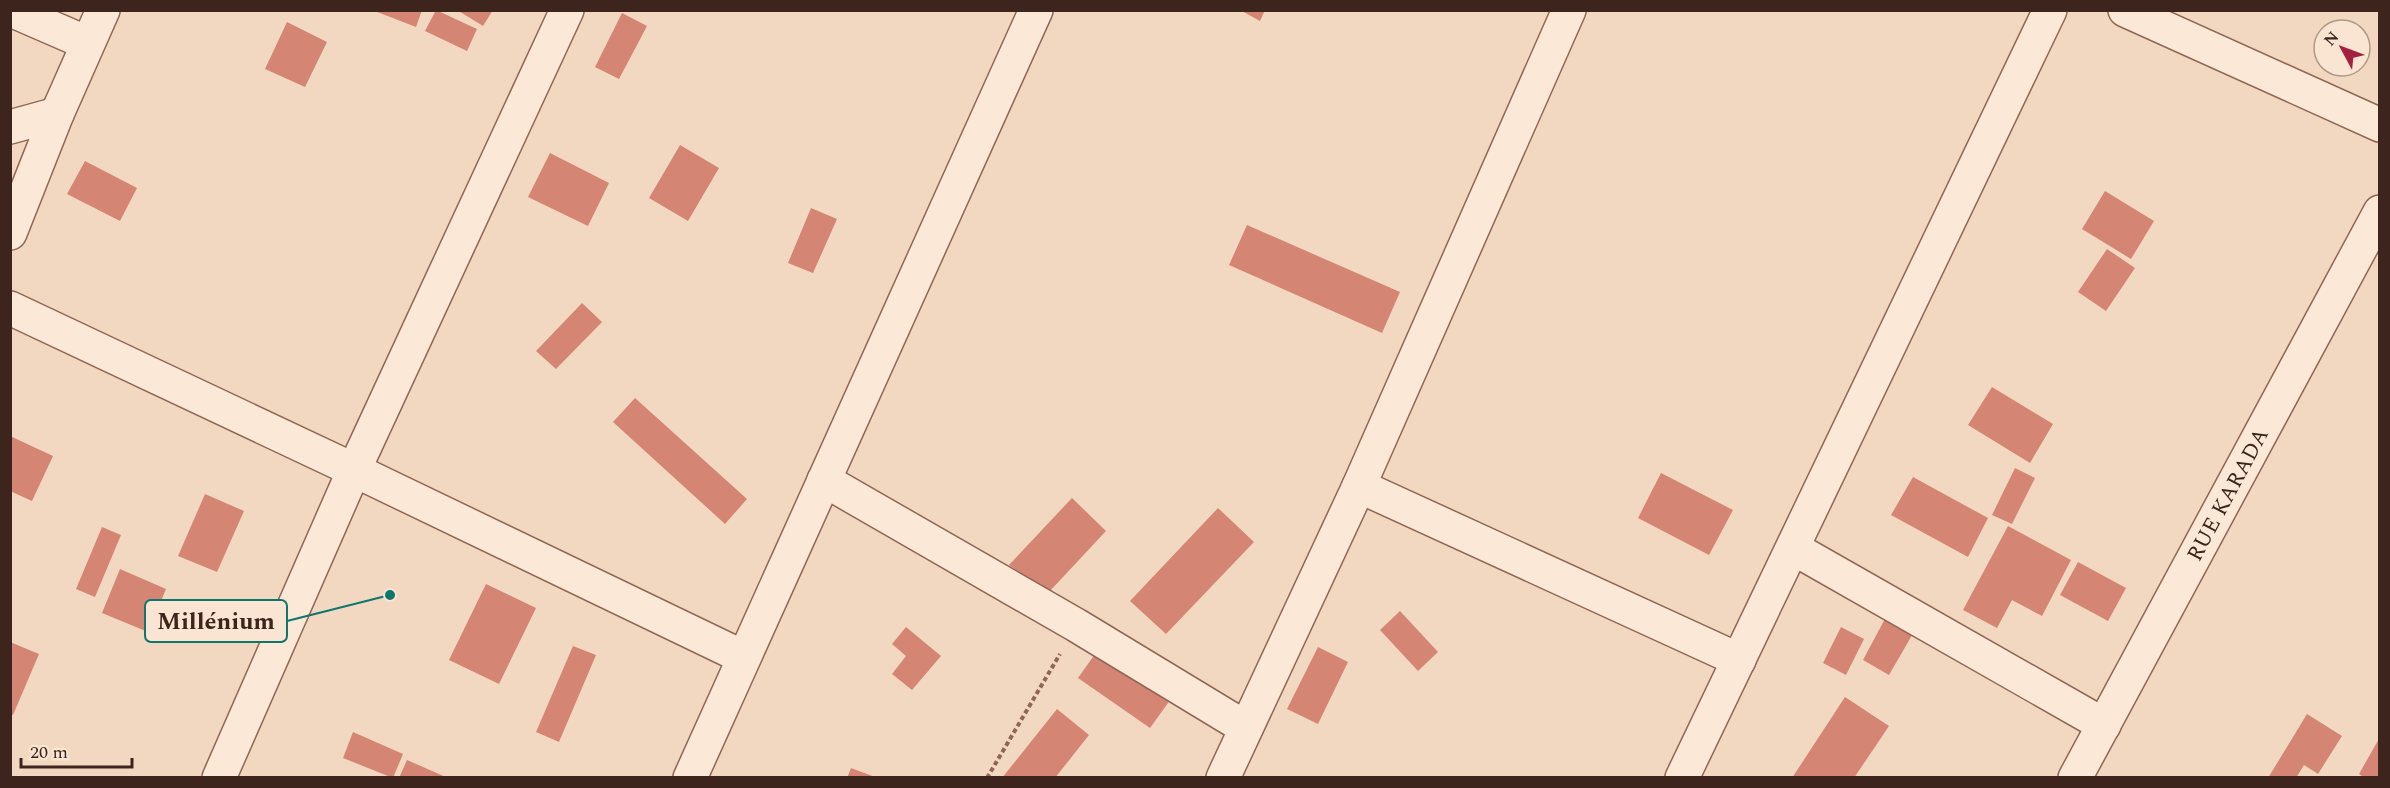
<svg xmlns="http://www.w3.org/2000/svg" width="2390" height="788" viewBox="0 0 2390 788" font-family="Spectral,serif">
<rect width="100%" height="100%" fill="#f3d8c1"/>
<path fill="#d58573" d="M372 10H422L416 27Z
M436 10 477 29 467 51 425 31Z
M457 10H493L483 26Z
M1240 10H1265L1260 21Z
M622 13 647 26 619 79 595 67Z
M287 22 327 42 305 87 265 69Z
M680 145 719 168 688 221 649 198Z
M550 153 609 183 588 226 528 197Z
M85 161 137 188 120 221 67 194Z
M2105 191 2154 221 2131 259 2082 229Z
M811 208 837 219 813 273 788 263Z
M1247 225 1400 292 1382 333 1229 265Z
M2107 249 2135 268 2106 311 2078 292Z
M582 303 602 322 556 369 536 351Z
M1992 387 2053 424 2030 463 1968 425Z
M635 398 747 499 725 524 613 422Z
M10 436 53 456 32 501 10 491Z
M2015 468 2035 478 2012 524 1992 515Z
M1661 473 1733 510 1709 555 1638 518Z
M1913 477 1988 518 1968 557 1891 515Z
M205 494 244 511 217 572 178 556Z
M1072 498 1106 531 1049 592 1009 565Z
M1218 508 1254 542 1166 634 1130 601Z
M2008 526 2071 560 2042 616 2012 600 1997 628 1963 610Z
M102 527 121 535 95 597 76 589Z
M2078 562 2126 588 2108 621 2060 595Z
M120 569 166 589 148 632 102 613Z
M486 584 536 608 499 684 449 660Z
M1400 611 1438 652 1418 671 1380 630Z
M1887 615 1915 630 1889 675 1863 660Z
M906 627 941 656 912 690 892 674 906 656 892 644Z
M1841 627 1864 639 1846 675 1823 663Z
M10 642 39 654 13 715 10 714Z
M573 646 596 655 559 742 536 732Z
M1100 647 1173 696 1150 728 1078 678Z
M1318 647 1348 662 1318 724 1287 709Z
M1845 697 1889 726 1854 778H1792Z
M1057 709 1089 735 1055 778H1002Z
M2307 714 2342 736 2318 774 2304 765 2296 778H2268Z
M353 732 403 754 393 778 343 758Z
M2380 737V778H2365L2359 774Z
M407 760 448 778H399Z
M851 768 875 777V778H847Z"/>
<g fill="none" stroke-linecap="round" stroke-linejoin="round">
<g stroke="#8f6756" stroke-width="36">
<g id="minor">
<path d="M11 10 87 43"/>
<path d="M2125 10 2380 125"/>
<path d="M10 127 57 114"/>
<path d="M10 233 57 114 103 10"/>
<path d="M10 308 354 470 743 657"/>
<path d="M824 480 1076 625 1246 728"/>
<path d="M1359 486 1739 660"/>
<path d="M1793 548 2104 725"/>
<path d="M219 778 354 470 567 10"/>
<path d="M690 778 1036 10"/>
<path d="M1223 778 1359 486 1569 10"/>
<path d="M1682 778 2050 10"/>
<path id="s1" d="M2075 778 2380 212"/>
</g>
</g>
<path stroke="#8f6756" stroke-width="4" stroke-dasharray="4.5 3" stroke-linecap="butt" d="M987 778 1060 654"/>
<use href="#minor" stroke="#fce8d6" stroke-width="33"/>
</g>
<g text-anchor="middle" dominant-baseline="central" stroke-width="6" stroke-linejoin="round" paint-order="stroke">
<g font-size="22" fill="#3d241c" stroke="#f9e5d2">
<text stroke="none"><textPath href="#s1" startOffset="322">RUE KARADA</textPath></text>
</g>
</g>
<path fill="none" stroke="#0f766e" stroke-width="2" d="M390 595L287 621"/>
<circle fill="#0f766e" stroke="#f9e5d2" stroke-width="2" cx="390" cy="595" r="6"/>
<rect fill="#f9e5d2" stroke="#0f766e" stroke-width="2" x="145" y="600" width="142" height="42" rx="6"/>
<g font-size="24" text-anchor="middle" font-weight="bold" fill="#3d241c">
<text x="216" y="629">Millénium</text>
</g>
<rect width="2390" height="788" fill="none" stroke="#3d241c" stroke-width="24"/>
<g transform="translate(2342 48) rotate(311)"><circle r="28" fill="#f9e5d2" stroke="#ae9889" stroke-width="1.5"/>
<path d="M0-4.5L10 22L0 15L-10 22Z" fill="#a51f3f"/>
<text y="-9" font-size="16" font-weight="bold" text-anchor="middle" fill="#3d241c">N</text>
</g>
<path d="M21 758v9h111v-9" fill="none" stroke="#3d241c" stroke-width="3"/>
<text x="30" y="758" font-size="18" fill="#3d241c" stroke="#f9e5d2" stroke-width="4.5" paint-order="stroke">20 m</text>
</svg>
